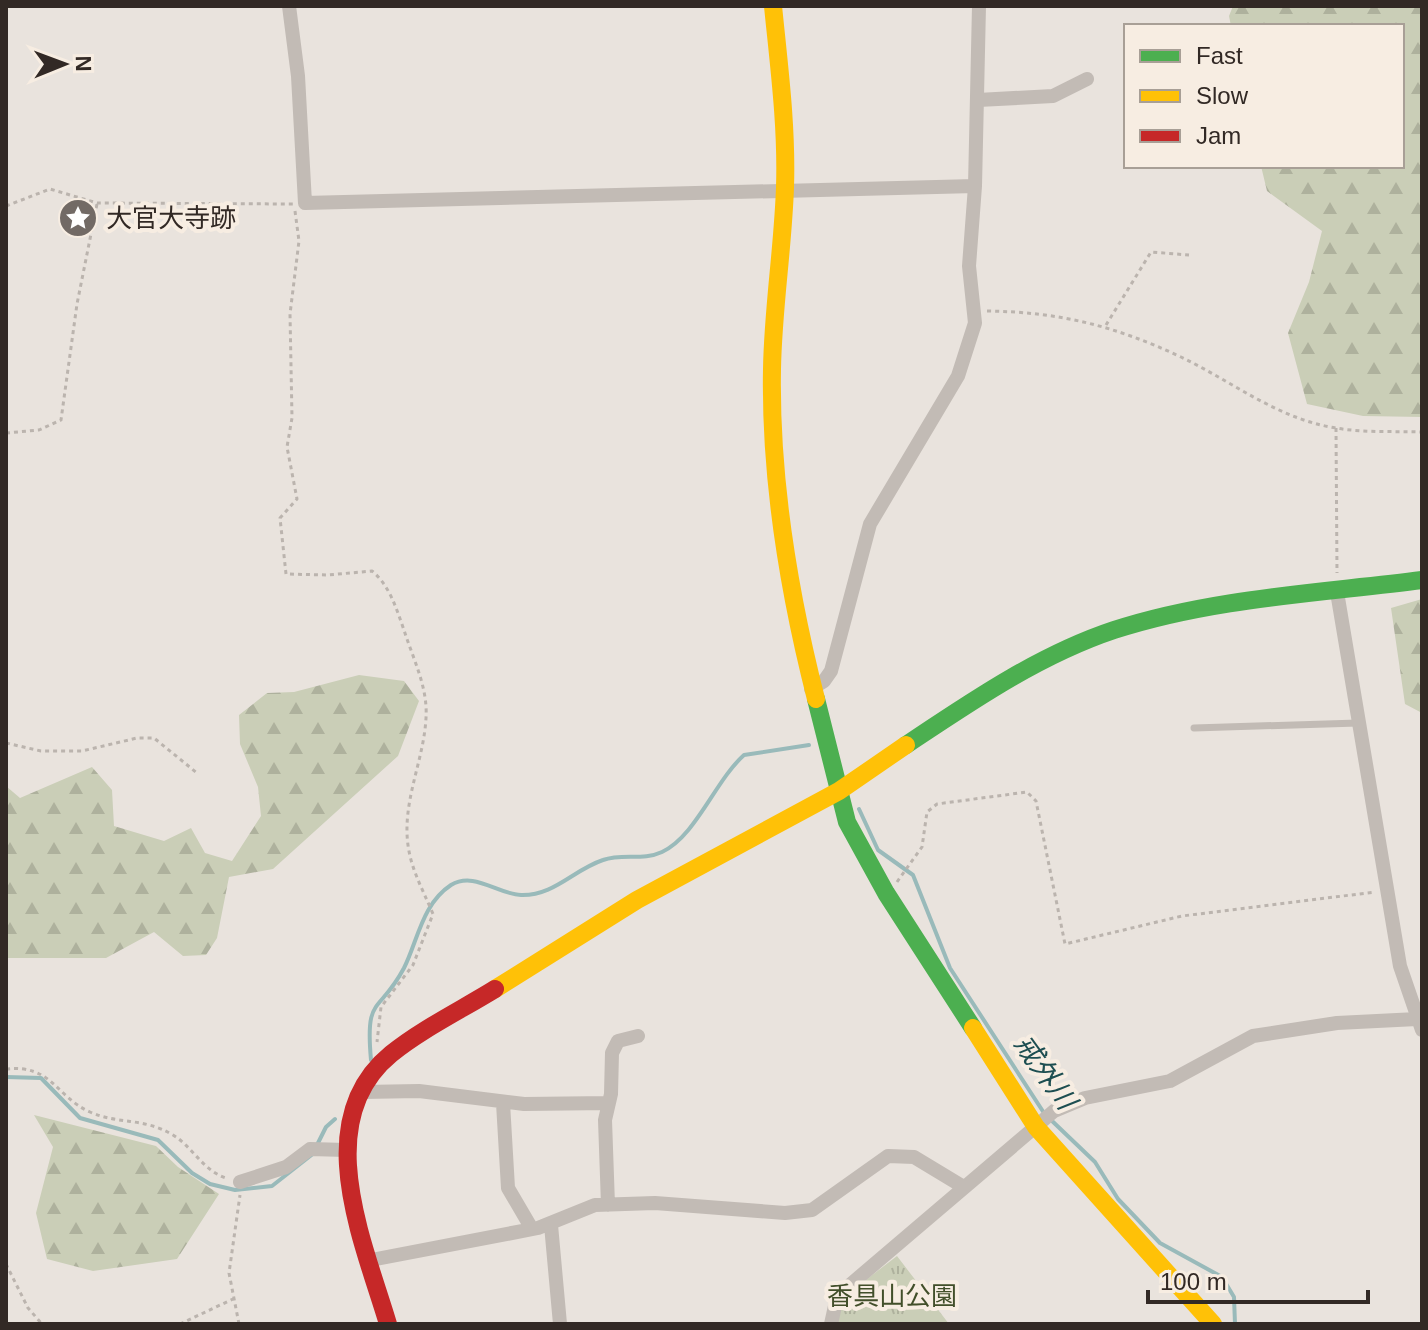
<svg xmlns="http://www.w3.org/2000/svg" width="1428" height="1330" viewBox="0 0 1428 1330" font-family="Helvetica,'Noto Sans JP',sans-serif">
<defs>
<pattern id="grass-tufts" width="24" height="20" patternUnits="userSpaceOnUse" patternTransform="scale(2)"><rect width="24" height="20" fill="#caceb7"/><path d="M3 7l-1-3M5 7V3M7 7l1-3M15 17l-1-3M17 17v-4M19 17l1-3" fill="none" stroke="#aeb19d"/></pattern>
<pattern id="forest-firs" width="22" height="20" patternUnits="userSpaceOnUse" patternTransform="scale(2)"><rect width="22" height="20" fill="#caceb7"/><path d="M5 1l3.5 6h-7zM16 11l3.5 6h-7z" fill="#aeb19d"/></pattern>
</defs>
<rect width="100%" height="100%" fill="#e9e3dd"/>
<path fill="url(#grass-tufts)" d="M897 1256 949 1324H834C844 1292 872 1276 897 1256Z"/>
<path fill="url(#forest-firs)" d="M1233 6H1422V417L1363 416 1307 404 1288 333 1309 282 1322 231 1267 191 1261 166H1402V26H1231L1229 16Z
M1422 599V713L1405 704 1391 608Z
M359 675 404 681 419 701 398 756 273 869 229 877 217 938 206 955 183 956 154 932 106 958H6V786L20 798 92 767 112 790 114 826 164 841 191 828 205 853 232 861 261 816 258 787 240 744 239 715 267 693 294 692Z
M34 1115 156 1146 178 1167 219 1194 177 1259 93 1271 47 1259 36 1213 53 1147Z"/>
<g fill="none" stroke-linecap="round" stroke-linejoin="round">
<path stroke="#99baba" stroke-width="4" d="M859 809 878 850 913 875 950 968 1044 1113
M371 1060C365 994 379 1015 404 968 418 940 422 904 451 885 474 871 497 894 521 895 554 896 573 870 603 860 622 853 643 861 662 852 696 836 715 781 744 755L809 745
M6 1077 41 1078 80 1118 158 1140 192 1173 210 1184 235 1190 272 1186 314 1153
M1050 1119 1095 1162 1118 1199 1160 1243 1222 1277 1234 1297 1235 1324
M317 1145 326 1127 335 1119"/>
<path stroke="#bbb4ae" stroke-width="3" stroke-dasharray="4 4" stroke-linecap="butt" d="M6 206 50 189 97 203 293 204
M295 211 299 241 290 314 292 418 287 447 297 499 280 518 286 574 328 575 372 571C390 586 396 608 404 630 413 659 428 687 426 718 424 757 406 793 407 833 408 865 421 885 433 914L413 965 381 1007 377 1042
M987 311C1060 312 1115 326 1181 357 1233 382 1278 419 1336 428 1364 433 1394 431 1422 432
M1106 325 1151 252 1189 255
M1336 428 1337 573
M6 433 39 430 61 420 77 304 97 204
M6 743 41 751H82L137 738H154L197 773
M897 882 922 847 927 812 937 804 1027 792 1036 801 1065 944 1182 916 1375 892
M6 1069C52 1064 56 1097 90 1112 120 1125 143 1117 173 1135 193 1147 202 1170 226 1178
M6 1264 28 1308 42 1324
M180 1324 233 1299
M239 1324 229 1273 240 1195"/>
<path stroke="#c2bbb5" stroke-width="7" d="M1194 728 1358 723"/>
<path stroke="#c2bbb5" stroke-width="14" d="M289 6 298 76 305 203 975 186
M978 100 1053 96 1087 79
M1337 592 1400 966 1422 1030
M811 689 824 681 831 671 870 524 958 376 975 323 969 266 975 186 979 6
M363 1092 419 1091 524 1104 609 1103
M503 1103 508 1188 532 1229
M240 1182 286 1167 310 1149 346 1150
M608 1205 605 1120 611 1094 612 1053 618 1041 638 1036
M551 1225 560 1324
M371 1260 538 1228 595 1205 655 1203 785 1213 812 1210 888 1156 914 1157 962 1186
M831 1324 835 1306 851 1284 1054 1111 1085 1098 1170 1081 1253 1036 1337 1023 1417 1019"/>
<path stroke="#4caf50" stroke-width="18" d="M816 699 847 822 886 893 973 1028
M906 745C972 701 1039 655 1114 630 1212 598 1321 593 1422 580"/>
<path stroke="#ffc107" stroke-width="18" d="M773 6C779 66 787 127 785 187 783 248 773 308 772 369 770 479 789 593 816 699
M495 989 637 900 839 791 906 745
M973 1028 1036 1127 1213 1324"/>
<path stroke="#c62828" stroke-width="18" d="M388 1324C364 1243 309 1121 391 1054 422 1029 461 1010 495 989"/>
</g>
<defs>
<g id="sight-disc" transform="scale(2)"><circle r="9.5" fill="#726a65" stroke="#f7ede2"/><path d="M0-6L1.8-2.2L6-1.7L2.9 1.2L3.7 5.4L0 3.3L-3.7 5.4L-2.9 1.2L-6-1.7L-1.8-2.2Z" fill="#fff"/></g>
</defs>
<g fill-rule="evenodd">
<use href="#sight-disc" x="78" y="218"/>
</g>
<g text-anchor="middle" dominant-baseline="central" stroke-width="8" stroke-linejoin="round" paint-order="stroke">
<g font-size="26" fill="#322925" stroke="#f7ede2" text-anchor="start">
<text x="106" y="218">大官大寺跡</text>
</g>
<g font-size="26" fill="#424f2a" stroke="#f7ede2">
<text x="892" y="1296">香具山公園</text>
</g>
<g font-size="28" font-style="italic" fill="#1d4e51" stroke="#f7ede2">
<text transform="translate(1045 1072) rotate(54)">戒外川</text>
</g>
</g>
<rect width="1428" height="1330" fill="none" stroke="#322925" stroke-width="16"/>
<rect x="1124" y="24" width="280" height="144" fill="#f7ede2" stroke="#a89f96" stroke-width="2"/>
<rect x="1140" y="50" width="40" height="12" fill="#4caf50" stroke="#a89f96" stroke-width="2"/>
<text x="1196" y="64" font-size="24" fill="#322925">Fast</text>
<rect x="1140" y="90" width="40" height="12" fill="#ffc107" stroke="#a89f96" stroke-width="2"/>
<text x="1196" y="104" font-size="24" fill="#322925">Slow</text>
<rect x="1140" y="130" width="40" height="12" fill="#c62828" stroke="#a89f96" stroke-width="2"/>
<text x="1196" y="144" font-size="24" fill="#322925">Jam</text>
<g transform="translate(64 64) rotate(89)" stroke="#f7ede2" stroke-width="6" paint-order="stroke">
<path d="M0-6L14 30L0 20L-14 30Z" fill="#322925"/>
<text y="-12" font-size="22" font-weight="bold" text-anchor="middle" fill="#322925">N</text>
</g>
<path d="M1148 1290v12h220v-12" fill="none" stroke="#322925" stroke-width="4"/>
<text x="1160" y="1290" font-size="24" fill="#322925" stroke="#f7ede2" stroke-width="6" paint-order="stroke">100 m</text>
</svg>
